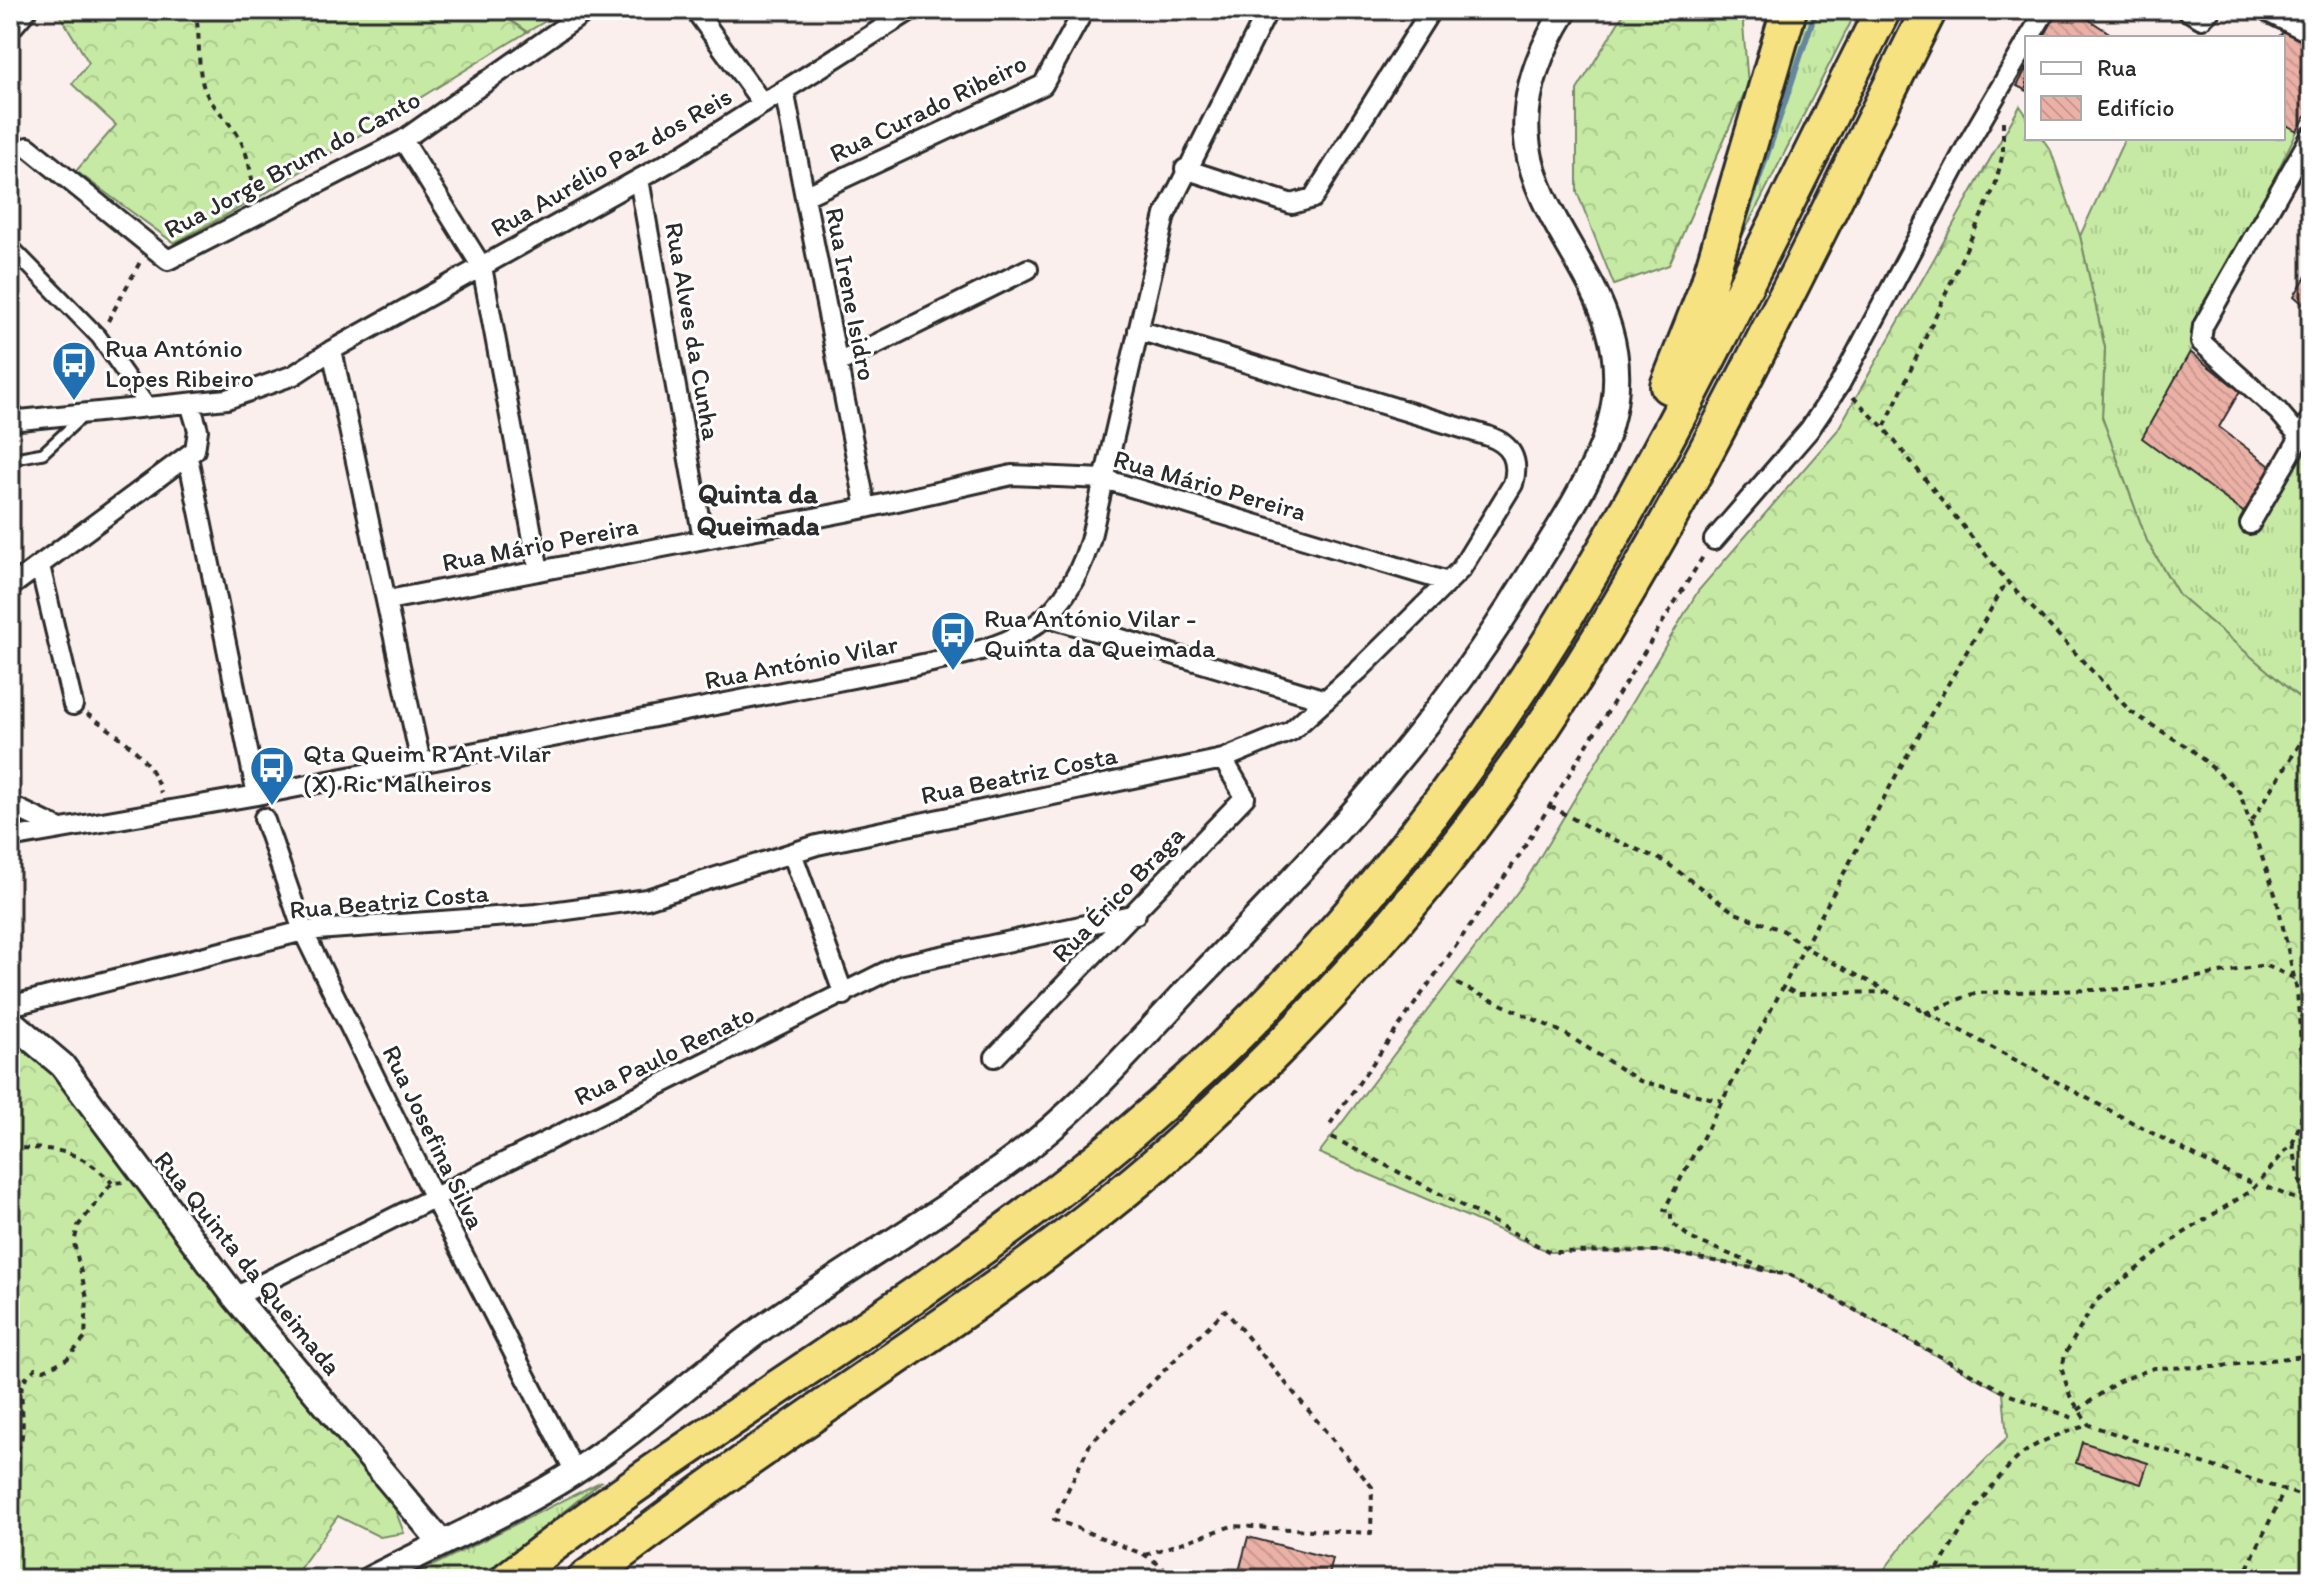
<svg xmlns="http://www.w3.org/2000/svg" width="2321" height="1589" viewBox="0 0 2321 1589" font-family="Itim,sans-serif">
<defs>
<pattern id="grass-tufts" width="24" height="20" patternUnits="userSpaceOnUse" patternTransform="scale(2)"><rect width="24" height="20" fill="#c6eaa4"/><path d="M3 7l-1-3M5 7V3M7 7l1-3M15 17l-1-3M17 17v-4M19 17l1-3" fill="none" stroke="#aac98d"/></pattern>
<pattern id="forest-crowns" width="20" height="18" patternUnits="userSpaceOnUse" patternTransform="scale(2)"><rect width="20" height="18" fill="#c6eaa4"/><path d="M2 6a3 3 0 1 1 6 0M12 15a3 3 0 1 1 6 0" fill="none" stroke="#aac98d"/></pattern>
<pattern id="building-back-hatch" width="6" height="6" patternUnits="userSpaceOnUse" patternTransform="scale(2)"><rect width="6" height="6" fill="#ebb1a6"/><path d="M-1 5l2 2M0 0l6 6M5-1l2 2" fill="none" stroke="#ca988f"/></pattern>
</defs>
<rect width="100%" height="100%" fill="#fbefed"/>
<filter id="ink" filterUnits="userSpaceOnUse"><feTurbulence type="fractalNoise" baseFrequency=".0125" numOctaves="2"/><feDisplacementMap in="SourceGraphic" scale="16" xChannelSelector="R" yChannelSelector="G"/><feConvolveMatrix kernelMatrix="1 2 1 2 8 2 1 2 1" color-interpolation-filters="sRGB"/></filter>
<g filter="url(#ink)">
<path fill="url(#grass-tufts)" stroke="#788a68" stroke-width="2" d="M495 10H564L527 32Z
M1798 10H1857L1731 258Z
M2283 123 2297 131 2190 352 2246 514 2311 409V708L2179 595 2147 541 2102 417 2105 348 2080 236 2125 138H2283Z
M602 1481 479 1579H406Z"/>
<path fill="url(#forest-crowns)" stroke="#788a68" stroke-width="2" d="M57 10H495L527 32 253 201 174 243 76 171 116 125 72 84 89 63Z
M1626 10H1745L1743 25 1748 85 1669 265 1614 285 1577 192V90Z
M2020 106 2027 116V138H2042L2051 151 2080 236 2105 348 2102 417 2147 541 2179 595 2311 708V1579H1877L1910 1536 2007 1438 2003 1393 1791 1275 1660 1251 1550 1252 1319 1153 1525 882 1698 591 1837 431Z
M10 1035 54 1073 393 1504 404 1533 380 1537 338 1516 292 1579H10Z"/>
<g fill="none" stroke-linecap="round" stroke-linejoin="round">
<path stroke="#65879e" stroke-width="6" d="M1743 226 1816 10"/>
</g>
<path fill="url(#building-back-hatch)" stroke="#2b2b2b" stroke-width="2" d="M2059 10H2074L2117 38H2043Z
M2285 29 2311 43V107L2297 131 2283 123V38H2278Z
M2027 67V91L2017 86Z
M2311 268V311L2294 296Z
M2190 352 2240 391 2219 427 2274 469 2246 514 2142 438Z
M2082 1442 2148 1463 2141 1484 2076 1463Z
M1248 1537 1333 1559 1328 1579H1237Z"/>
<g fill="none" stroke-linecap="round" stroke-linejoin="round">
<g stroke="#2b2b2b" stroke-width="15">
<path id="service" d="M10 459 43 453 83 416"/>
</g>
<g stroke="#2b2b2b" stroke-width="20">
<path id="pedestrian" d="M10 246 99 337 149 408"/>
</g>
<g stroke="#2b2b2b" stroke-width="24">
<path id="minor" d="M695 10 763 104
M2186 10 2202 19 2211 10
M10 30 27 10
M2029 38 2046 10
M784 90 866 508
M403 140 482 267 539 571
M28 147 168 260 403 140 588 10
M1185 169 1292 204 1313 198 1431 10
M639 179 703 539
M805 196 1043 85 1084 10
M332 350 421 763
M838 363 1028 269
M10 421 227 399 294 375 332 350 682 155 911 10
M2300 437 2278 411 2201 342 2203 326 2311 136
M188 457 257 795
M2250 524 2311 418
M1714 540 1809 430 1840 384 1971 138 2027 42
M40 566 73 705
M10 587 195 450 198 430 190 403
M388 600 866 508 1012 475 1104 479 1448 582
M1048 617 1326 700
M10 805 60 829
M264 818 303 931 434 1198 575 1472
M10 838 257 795 909 667C999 647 1059 640 1090 541L1165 215 1268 10
M792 853 844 995
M10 1006 303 931 537 914 647 899 817 845 1223 759 1291 731 1359 670 1461 569 1513 484C1520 460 1511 444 1488 436L1138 330
M995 1057 1245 797 1223 759
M235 1297 899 965 1136 914"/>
</g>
<g stroke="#2b2b2b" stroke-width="30">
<path id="tertiary" d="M2270 10 2311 30
M10 1021 62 1065 235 1297 441 1542
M370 1579C438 1544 509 1514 573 1473 642 1428 704 1369 772 1321 852 1265 938 1216 1016 1157 1083 1107 1138 1042 1195 982 1309 864 1420 748 1509 608 1539 559 1594 480 1609 427 1658 257 1441 205 1565 10"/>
</g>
<g stroke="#2b2b2b" stroke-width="40">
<path id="motorway" d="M1668 386 1708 285 1789 10
M508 1579C710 1420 937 1297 1133 1130 1298 990 1441 819 1554 635 1677 435 1777 219 1883 10
M585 1579C642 1537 698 1494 756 1454 903 1350 1057 1256 1190 1134 1314 1019 1429 893 1525 753 1684 521 1802 261 1929 10"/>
</g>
<path stroke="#2b2b2b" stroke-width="4" stroke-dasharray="6 6" stroke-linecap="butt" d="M194 10C202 34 196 61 203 85 208 103 224 115 235 131 248 149 251 174 255 196
M2003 121V153L1995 186 1884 428 2007 581 2131 712 2192 750 2239 791 2277 900 2297 991 2303 1069 2301 1121 2293 1142 2252 1190 2179 1236 2096 1301 2065 1354 2062 1370 2070 1396 2089 1425 2311 1499
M108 321 140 262
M1853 397 1884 428
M87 714C118 735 150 755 161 793
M1550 806 1599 833 1664 861 1735 913 1784 931 1804 947 2229 1174 2257 1185
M2252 821 2311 726
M1457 984 1564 1033 1640 1081 1722 1101
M1788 989 1797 994 1885 992
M1925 1013 1975 993 2129 989 2265 965 2294 978 2311 976
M1330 1124 1517 859 1704 555
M1332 1137 1550 1252 1660 1251 1768 1271
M2293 1143 2298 1175 2311 1209
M10 1149C52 1146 82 1150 112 1183
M2267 1187 2305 1203
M1776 1273 1692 1239 1671 1222V1211L1664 1210 1899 770 2007 581
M1777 1273 1791 1275 2010 1395 2076 1419
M2078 1410 2117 1382 2154 1368 2215 1367 2311 1355
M10 1460C31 1441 19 1408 22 1382L36 1368 44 1370 67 1359 85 1338 87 1298 74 1243 78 1226 112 1183 124 1182
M1145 1555 1232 1526 1371 1533 1372 1487 1225 1310 1090 1444 1054 1519 1145 1555 1180 1579
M1931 1579C1958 1538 1983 1489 2020 1456 2038 1440 2066 1432 2089 1425
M2242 1579 2284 1491"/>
<use href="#service" stroke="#fff" stroke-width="9"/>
<use href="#pedestrian" stroke="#fff" stroke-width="14"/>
<use href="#minor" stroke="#fff" stroke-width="18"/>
<use href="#tertiary" stroke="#fff" stroke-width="24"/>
<use href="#motorway" stroke="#f6e281" stroke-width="34"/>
</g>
</g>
<defs>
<g id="bus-pin" transform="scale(2.3)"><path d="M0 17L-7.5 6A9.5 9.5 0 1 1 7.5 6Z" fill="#1f6fb2" stroke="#fff"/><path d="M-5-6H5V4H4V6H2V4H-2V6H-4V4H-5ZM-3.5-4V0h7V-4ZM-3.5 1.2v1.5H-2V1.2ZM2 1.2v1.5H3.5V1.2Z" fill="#fff"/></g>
</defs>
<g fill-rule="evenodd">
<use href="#bus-pin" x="74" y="363"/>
<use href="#bus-pin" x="953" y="633"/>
<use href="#bus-pin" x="272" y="768"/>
</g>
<g text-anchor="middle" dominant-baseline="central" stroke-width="6" stroke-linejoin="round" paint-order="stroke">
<g font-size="26" fill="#2b2b2b" stroke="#fff">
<text transform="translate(928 108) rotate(-26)">Rua Curado Ribeiro</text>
<text transform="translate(611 162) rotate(-30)">Rua Aurélio Paz dos Reis</text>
<text transform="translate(292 164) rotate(-28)">Rua Jorge Brum do Canto</text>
<text transform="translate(851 294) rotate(79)">Rua Irene Isidro</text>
<text transform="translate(693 331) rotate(80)">Rua Alves da Cunha</text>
<text transform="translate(1210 485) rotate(16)">Rua Mário Pereira</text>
<text transform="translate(540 544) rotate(-11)">Rua Mário Pereira</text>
<text transform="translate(801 662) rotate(-11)">Rua António Vilar</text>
<text transform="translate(1019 775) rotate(-12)">Rua Beatriz Costa</text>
<text transform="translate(1118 894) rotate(-46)">Rua Érico Braga</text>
<text transform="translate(389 901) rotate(-5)">Rua Beatriz Costa</text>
<text transform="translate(664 1055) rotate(-26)">Rua Paulo Renato</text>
<text transform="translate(434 1137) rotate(64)">Rua Josefina Silva</text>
<text transform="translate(248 1263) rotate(51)">Rua Quinta da Queimada</text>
</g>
<g font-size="26" fill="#2b2b2b" stroke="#fff" text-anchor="start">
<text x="105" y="348">Rua António<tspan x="105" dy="30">Lopes Ribeiro</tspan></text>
<text x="984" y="618">Rua António Vilar -<tspan x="984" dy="30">Quinta da Queimada</tspan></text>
<text x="303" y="753">Qta Queim R Ant Vilar<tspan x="303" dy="30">(X) Ric Malheiros</tspan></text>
</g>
<g font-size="28" font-weight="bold" fill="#2b2b2b" stroke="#fff">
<text x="758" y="493">Quinta da<tspan x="758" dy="32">Queimada</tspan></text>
</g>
</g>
<rect width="2321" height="1589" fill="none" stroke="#fff" stroke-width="40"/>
<rect x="20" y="20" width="2281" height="1549" fill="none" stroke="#2b2b2b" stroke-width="3" filter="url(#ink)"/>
<rect x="2025" y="36" width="260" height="104" fill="#ffffff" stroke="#aaaaaa" stroke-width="2"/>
<rect x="2041" y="62" width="40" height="12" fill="#ffffff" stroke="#aaaaaa" stroke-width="2"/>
<text x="2097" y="76" font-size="24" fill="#2b2b2b">Rua</text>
<rect x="2041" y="96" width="40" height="24" fill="url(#building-back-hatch)" stroke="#aaaaaa" stroke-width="2"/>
<text x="2097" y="116" font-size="24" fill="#2b2b2b">Edifício</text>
</svg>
